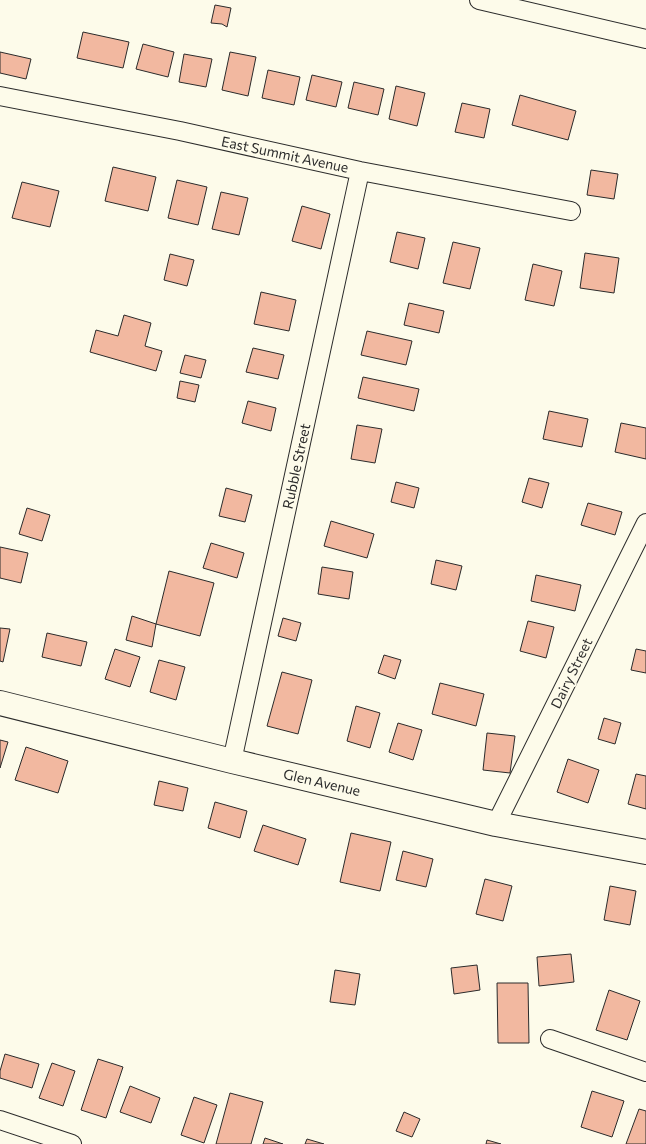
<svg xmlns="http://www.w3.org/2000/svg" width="646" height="1144" viewBox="0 0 646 1144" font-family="Commissioner,sans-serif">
<rect width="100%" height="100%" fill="#fdfbea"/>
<path fill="#f2b8a0" stroke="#2b2b2b" d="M215 5 231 8 227 27 222 24 211 23Z
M83 32 129 42 123 68 77 58Z
M143 44 174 52 168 77 136 69Z
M0 52 31 59 26 79 0 73Z
M230 52 256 57 248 96 222 90Z
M184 54 212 59 206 87 179 82Z
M268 70 300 77 294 105 262 98Z
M312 75 342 82 336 107 306 100Z
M354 82 384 89 378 115 348 108Z
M396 86 425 93 417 126 389 119Z
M520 95 576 111 568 140 512 125Z
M462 103 490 109 484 138 455 132Z
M113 167 156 177 148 211 105 201Z
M591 170 618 174 614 199 587 195Z
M177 180 207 187 198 225 168 218Z
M22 182 59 191 50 227 12 218Z
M221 192 248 198 239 235 212 229Z
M302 206 330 214 321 249 292 241Z
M397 232 425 238 418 269 390 262Z
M453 242 480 248 470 289 443 283Z
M585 253 619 258 614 293 580 288Z
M170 254 194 260 187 286 164 280Z
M533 264 562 271 554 306 525 300Z
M261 292 296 300 289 331 254 324Z
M409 303 444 311 439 333 404 325Z
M124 315 151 323 145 346 162 351 156 371 90 352 96 330 118 336Z
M367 331 412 341 406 365 361 355Z
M253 348 284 355 278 379 246 372Z
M185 355 206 360 201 378 180 373Z
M363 377 419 389 414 411 358 398Z
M180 381 199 385 195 402 177 398Z
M248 401 276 408 271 431 242 423Z
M549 411 588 419 582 447 543 439Z
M621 423 646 428V459L615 452Z
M357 425 382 429 375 463 351 459Z
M529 478 549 483 542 508 522 502Z
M396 482 419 488 414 508 391 502Z
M226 488 252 495 245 522 219 516Z
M588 503 622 512 615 535 581 525Z
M27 508 50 515 42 541 19 534Z
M331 521 374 534 367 558 324 546Z
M211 543 244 553 237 578 203 568Z
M0 547 28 553 21 583 0 578Z
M436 560 462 566 456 590 431 584Z
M322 567 353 572 349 599 318 594Z
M169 571 214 583 200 636 156 624Z
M536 575 581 585 575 611 531 601Z
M132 616 156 624 152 647 126 640Z
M283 618 301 623 296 641 278 636Z
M528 621 554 627 546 658 520 651Z
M0 628 10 629 3 662 0 661Z
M47 633 87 642 81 666 42 657Z
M115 649 140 657 130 687 105 679Z
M636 649 646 651V673L631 670Z
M384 655 401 660 395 679 378 673Z
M159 660 185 667 176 700 150 692Z
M282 672 312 680 298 734 267 726Z
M440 683 484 694 476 726 432 714Z
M356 706 380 713 370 748 347 741Z
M604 718 621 723 615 744 598 739Z
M398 723 422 730 413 760 389 752Z
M487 733 515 736 510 773 483 770Z
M0 740 8 742 0 768Z
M26 747 68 761 58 793 15 780Z
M568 759 599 770 588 803 557 792Z
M636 774 646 776V809L628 804Z
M159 781 188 788 183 811 154 805Z
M215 802 247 811 240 838 208 828Z
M263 825 306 839 298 865 254 851Z
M351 833 391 842 380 891 340 882Z
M403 851 433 859 426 887 396 880Z
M485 879 512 886 503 921 476 914Z
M610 886 636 891 630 925 604 920Z
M571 954 574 982 539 986 537 957Z
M477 965 480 990 454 994 451 968Z
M335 970 360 974 355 1005 330 1002Z
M497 983H528L529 1043H498Z
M609 990 640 1001 627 1040 596 1030Z
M5 1054 39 1064 32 1088 0 1078V1071Z
M98 1059 123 1067 106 1118 81 1110Z
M52 1063 75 1071 63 1106 39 1098Z
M130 1086 160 1098 151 1123 120 1112Z
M592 1091 624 1101 612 1137 581 1127Z
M230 1093 263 1102 251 1144H216Z
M194 1097 217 1105 204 1143 181 1135Z
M639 1109 646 1111V1144H626Z
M404 1112 420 1119 412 1137 396 1131Z
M265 1138 283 1144H263Z
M307 1139 324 1144H305Z
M487 1140 501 1144H486Z"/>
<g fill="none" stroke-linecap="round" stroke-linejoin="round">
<g stroke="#2b2b2b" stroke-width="20">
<path id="street" d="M479 0 646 39
M0 96 180 131 360 171 571 211
M232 761 360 171
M496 824 646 523
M550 1039 646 1072
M0 1120 72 1144"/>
</g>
<g stroke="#2b2b2b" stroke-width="26">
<path id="secondary" d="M0 703 232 761 496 824 646 852"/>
</g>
<use href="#street" stroke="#fdfbea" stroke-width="18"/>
<use href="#secondary" stroke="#fdfbea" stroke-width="24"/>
</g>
<g text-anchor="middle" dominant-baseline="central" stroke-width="4" stroke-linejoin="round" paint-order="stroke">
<g font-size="14" fill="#2b2b2b" stroke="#fdfbea">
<text transform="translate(285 154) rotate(12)">East Summit Avenue</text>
<text transform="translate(296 466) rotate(-78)">Rubble Street</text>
<text transform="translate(571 673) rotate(-64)">Dairy Street</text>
<text transform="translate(322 782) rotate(13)">Glen Avenue</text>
</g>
</g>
</svg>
